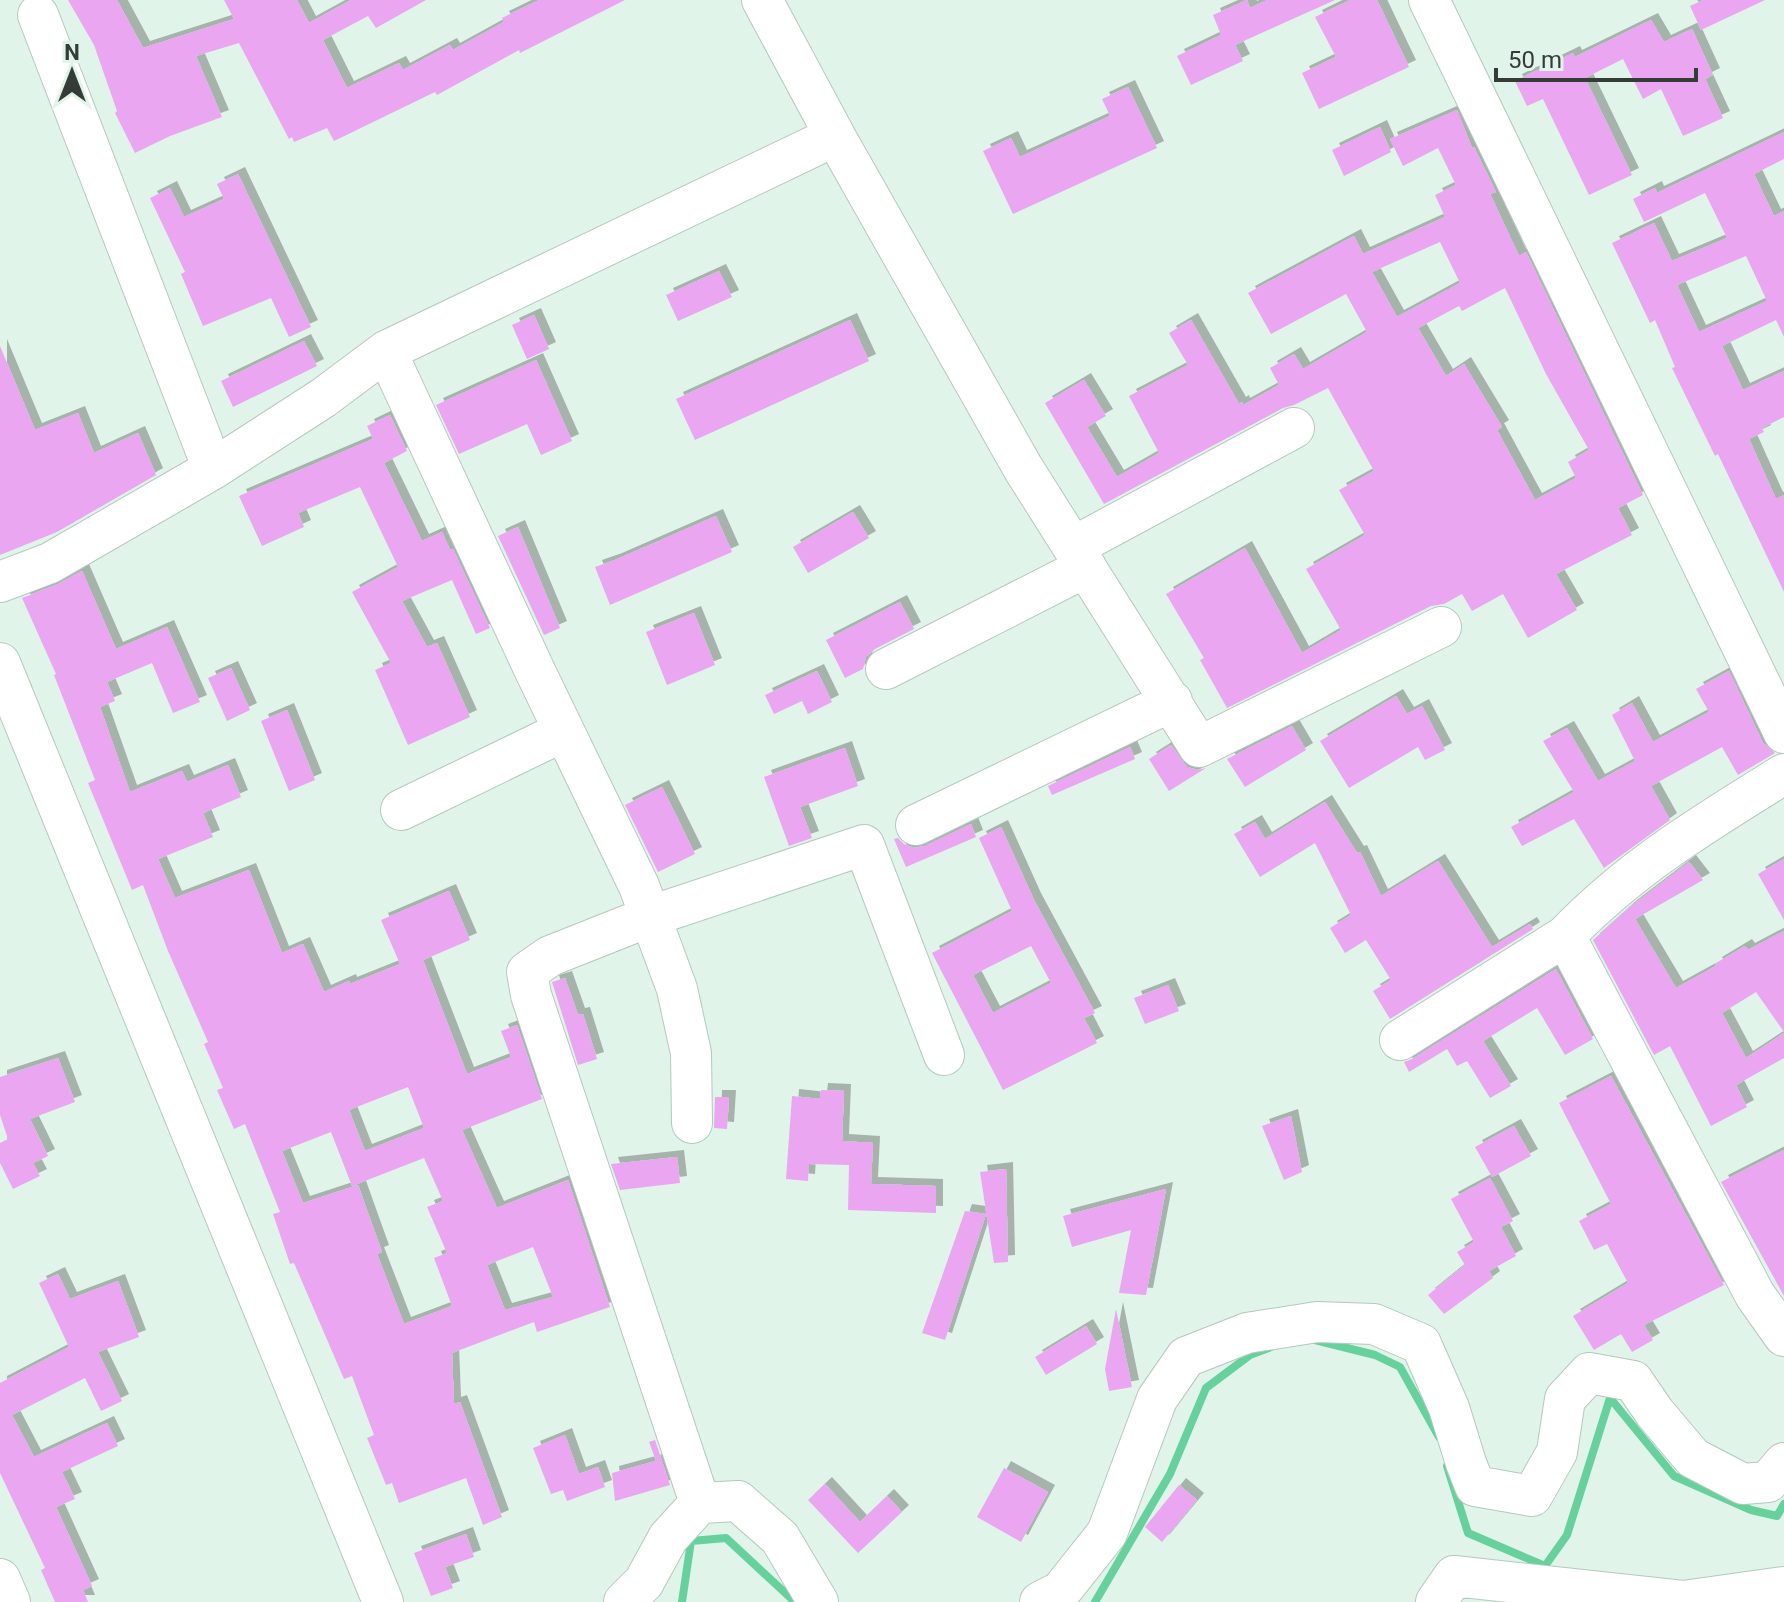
<svg xmlns="http://www.w3.org/2000/svg" width="1784" height="1602" viewBox="0 0 1784 1602" font-family="Roboto,sans-serif">
<defs>
<filter id="shadow"><feDropShadow dx="7" dy="-7" stdDeviation="0" flood-color="#0004"/></filter>
</defs>
<rect width="100%" height="100%" fill="#e1f4e9"/>
<g fill="none" stroke-linecap="round" stroke-linejoin="round">
<path stroke="#66d19d" stroke-width="8" d="M1315 1340 1375 1355 1400 1367 1439 1437
M1447 1466 1468 1533 1545 1566 1567 1535 1610 1398 1674 1476 1751 1510 1777 1516 1784 1504
M682 1602 691 1541 726 1538 795 1602
M1095 1602 1170 1474 1206 1388 1250 1355 1271 1347"/>
</g>
<path fill="#eaa6f1" fill-rule="evenodd" filter="url(#shadow)" d="M68 0H117L143 48 234 19 224 0H297L309 23 351 0H426L376 28 368 16 323 40 347 88 399 63 403 70 450 45 453 50 504 22 502 18 539 0H625L520 53 519 50 437 95 435 92 334 141 327 128 294 142 292 137 289 139 239 43 196 56 222 117 170 136 135 153 115 113 117 111 94 45Z
M1247 0 1250 8 1267 0H1335L1235 45 1243 61 1191 85 1177 56 1221 35 1213 15Z
M1350 0H1377L1409 67 1319 109 1302 73 1336 57 1315 17Z
M1703 0H1765L1701 30 1690 6Z
M1651 20 1664 42 1692 29 1713 75 1705 79 1723 118 1683 136 1661 89 1643 99 1623 59 1585 78 1632 175 1589 195 1543 99 1527 106 1515 81 1573 53 1575 57Z
M1128 87 1157 148 1013 214 983 151 1011 138 1020 157 1110 116 1102 99Z
M1457 110 1472 148 1474 147 1496 192 1490 194 1519 256 1526 252 1643 495 1618 508 1632 535 1556 574 1577 610 1528 638 1503 594 1472 611 1462 594 1444 604 1431 606 1227 708 1200 660 1204 658 1166 594 1245 548 1302 653 1341 630 1306 569 1365 535 1339 490 1374 471 1328 388 1294 405 1283 408 1104 504 1045 403 1084 380 1106 416 1087 427 1117 477 1159 453 1129 396 1188 365 1169 333 1191 320 1239 404 1242 402 1243 405 1279 385 1270 368 1294 354 1303 369 1367 332 1346 294 1271 334 1248 293 1354 236 1363 254 1445 217 1435 195 1456 185 1438 148 1403 166 1390 139ZM1440 242 1460 283 1397 317 1372 272ZM1505 288 1546 374 1589 450 1568 462 1576 478 1535 500 1497 430 1502 427 1464 364 1446 376 1418 328 1459 306 1462 311Z
M1380 127 1391 152 1344 176 1332 150Z
M1784 132V159L1754 174 1774 216 1784 211V337L1776 320 1722 346 1743 390 1784 371V417L1762 428 1764 432 1749 439 1776 499 1784 495V592L1718 454 1715 456 1672 368 1675 367 1655 320 1650 323 1612 243 1654 223 1672 261 1727 238 1705 193 1644 222 1633 199 1655 188 1657 193ZM1746 256 1767 301 1699 332 1677 285Z
M238 174 311 327 289 337 271 298 203 326 181 274 185 272 150 198 170 188 184 217 224 199 217 184Z
M719 271 732 297 678 321 666 295Z
M534 315 549 349 527 359 512 325Z
M850 320 869 361 695 440 676 399Z
M304 341 317 366 233 407 221 381Z
M0 346 35 430 78 413 94 453 138 433 156 475 57 532 0 555Z
M536 360 572 441 541 455 527 424 459 454 436 405Z
M390 415 407 451 384 463 422 541 442 532 450 550 453 549 490 628 476 634 452 580 402 601 427 647 437 643 470 717 408 745 375 670 391 663 352 592 398 567 360 487 298 513 304 527 262 546 239 496 373 439 367 426Z
M853 512 869 538 808 573 793 547Z
M716 516 732 552 610 605 595 567 615 560Z
M518 527 560 628 544 635 498 536Z
M82 571 116 649 167 627 200 702 173 713 152 663 107 682 115 701 100 707 130 792 182 771 187 782 228 765 241 797 203 813 213 837 158 859 175 898 249 870 282 953 303 944 324 992 349 981 350 984 400 964 381 920 449 891 470 940 423 960 467 1074 511 1057 501 1031 517 1025 542 1099 462 1130 497 1208 568 1180 610 1307 537 1332 534 1322 452 1353 454 1404 460 1402 502 1517 483 1525 466 1478 399 1503 392 1483 386 1485 367 1438 374 1435 352 1376 344 1379 294 1263 290 1264 273 1214 280 1212 245 1124 234 1129 217 1090 223 1088 204 1044 208 1042 168 951 143 885 132 890 88 783 95 780 54 675 56 674 22 598 58 584ZM408 1087 424 1128 365 1151 349 1110ZM331 1132 352 1186 424 1158 443 1201 427 1207 447 1253 434 1258 452 1306 404 1324 377 1254 382 1252 358 1185 303 1203 282 1151ZM533 1247 553 1297 505 1310 487 1265Z
M900 602 914 629 875 649 866 657 863 669 845 678 826 640Z
M694 613 715 665 667 685 646 632Z
M231 668 250 710 227 721 208 678Z
M817 671 832 702 808 714 802 701 774 714 765 695Z
M1729 671 1763 743 1775 753 1738 775 1722 747 1651 786 1670 820 1604 868 1574 819 1522 846 1511 827 1574 792 1543 741 1567 728 1598 781 1635 761 1612 715 1632 703 1653 742 1709 712 1696 689Z
M1396 696 1407 714 1422 706 1445 750 1425 760 1418 747 1349 788 1320 741Z
M287 710 315 780 289 791 261 721Z
M1292 726 1306 750 1245 787 1227 759Z
M1171 745 1187 767 1198 770 1206 768 1169 791 1149 759Z
M1130 747 1135 759 1052 795 1048 786Z
M845 748 858 786 800 807 812 838 789 846 764 777Z
M662 787 695 854 658 872 625 805Z
M1325 802 1357 853 1360 852 1381 896 1438 861 1492 947 1530 924 1533 929 1390 1019 1373 991 1391 980 1366 940 1345 953 1330 928 1351 915 1315 843 1260 877 1234 834 1255 822 1265 839Z
M971 824 976 837 906 867 894 839 898 838 904 844 914 848 925 846Z
M1001 827 1034 900 1095 1013 1084 1018 1097 1043 1003 1090 932 953 1012 911 979 838ZM1031 946 1051 983 993 1013 973 975Z
M1784 859V920L1758 874Z
M1689 862 1703 880 1635 919 1676 988 1716 966 1715 964 1745 946 1748 950 1784 931V1032L1756 992 1722 1013 1746 1058 1784 1033V1058L1736 1085 1747 1107 1711 1126 1670 1046 1654 1055 1593 940 1630 907Z
M1556 969 1593 1039 1565 1055 1537 1008 1483 1041 1511 1086 1490 1098 1467 1061 1457 1066 1447 1049 1409 1072 1404 1062 1412 1059Z
M565 978 578 1015 583 1014 597 1059 578 1065 552 982Z
M1168 985 1179 1011 1145 1024 1134 998Z
M58 1058 75 1102 30 1119 48 1156 33 1163 40 1176 13 1189 0 1163V1143L8 1139 0 1115V1077Z
M1611 1076 1724 1285 1644 1325 1653 1340 1632 1352 1621 1334 1594 1350 1573 1316 1628 1283 1607 1244 1594 1250 1579 1221 1611 1204 1559 1103Z
M821 1090 844 1091 842 1141 873 1143 871 1184 936 1186V1213L848 1210 849 1165 809 1164 808 1181 786 1179 792 1096 820 1099Z
M715 1097H729L727 1129 714 1128Z
M1291 1116 1302 1172 1284 1180 1262 1126Z
M1514 1126 1531 1156 1492 1177 1475 1147Z
M1784 1150V1296L1721 1182Z
M677 1157 680 1183 620 1190 611 1164Z
M1006 1169 1008 1262 994 1263 980 1172Z
M1490 1178 1513 1221 1501 1227 1516 1256 1489 1271 1493 1278 1444 1314 1428 1295 1465 1265 1457 1252 1474 1242 1451 1199Z
M1166 1189 1146 1295 1119 1293 1131 1230 1072 1247 1063 1216Z
M965 1211 986 1214 945 1340 922 1333Z
M58 1274 70 1299 118 1281 139 1337 98 1352 122 1401 101 1411 85 1378 12 1415 34 1457 107 1423 118 1446 62 1472 75 1499 56 1507 92 1586 83 1590 88 1602H55L41 1570 45 1568 0 1473V1383L69 1347 39 1283Z
M1116 1309 1132 1387 1109 1391 1105 1369Z
M1086 1326 1097 1344 1046 1375 1035 1357Z
M565 1435 579 1474 598 1467 605 1487 567 1501 563 1490 551 1494 533 1448Z
M655 1440 670 1485 615 1501 612 1473 656 1461 649 1442Z
M1004 1468 1048 1492 1021 1542 977 1517Z
M825 1484 860 1522 887 1496 902 1512 858 1553 808 1500Z
M1179 1485 1197 1500 1162 1542 1145 1527Z
M466 1534 474 1557 445 1567 453 1588 431 1596 414 1553Z"/>
<g fill="none" stroke-linecap="round" stroke-linejoin="round">
<g stroke="#b5c8bd" stroke-width="42">
<path id="minor" d="M762 0 835 136 1023 468 1199 747 1441 627
M1429 0 1784 733
M38 15 213 469
M386 351 535 671 639 886 677 989 691 1053 692 1123
M1073 547 1294 428
M0 582 50 563 213 469 323 398 386 351 835 136
M0 663 383 1602
M886 669 1086 567
M1784 774C1705 823 1630 868 1565 936L1755 1295 1784 1336
M401 810 564 731
M916 825 1172 701
M1400 1040 1565 936
M700 1503 531 995 527 972 550 956 651 916 864 845 944 1055
M0 1579 10 1602
M624 1602 644 1582 668 1538 700 1503 738 1501 780 1538 818 1602
M1040 1602 1061 1591 1107 1533 1157 1399 1186 1357 1247 1333 1317 1322 1374 1324 1421 1344 1449 1408 1466 1463 1475 1486 1532 1496 1557 1452 1565 1399 1589 1373 1633 1381 1655 1413 1693 1458 1743 1484 1768 1482 1784 1463
M1436 1602 1454 1576 1683 1601 1784 1587"/>
</g>
<use href="#minor" stroke="#fff" stroke-width="40"/>
</g>
<g transform="translate(72 72)" stroke="#e1f4e9" stroke-width="6" paint-order="stroke">
<path d="M0-6L14 30L0 20L-14 30Z" fill="#353c38"/>
<text y="-12" font-size="22" font-weight="bold" text-anchor="middle" fill="#353c38">N</text>
</g>
<path d="M1496 68v12h200v-12" fill="none" stroke="#353c38" stroke-width="4"/>
<text x="1508" y="68" font-size="24" fill="#353c38" stroke="#e1f4e9" stroke-width="6" paint-order="stroke">50 m</text>
</svg>
